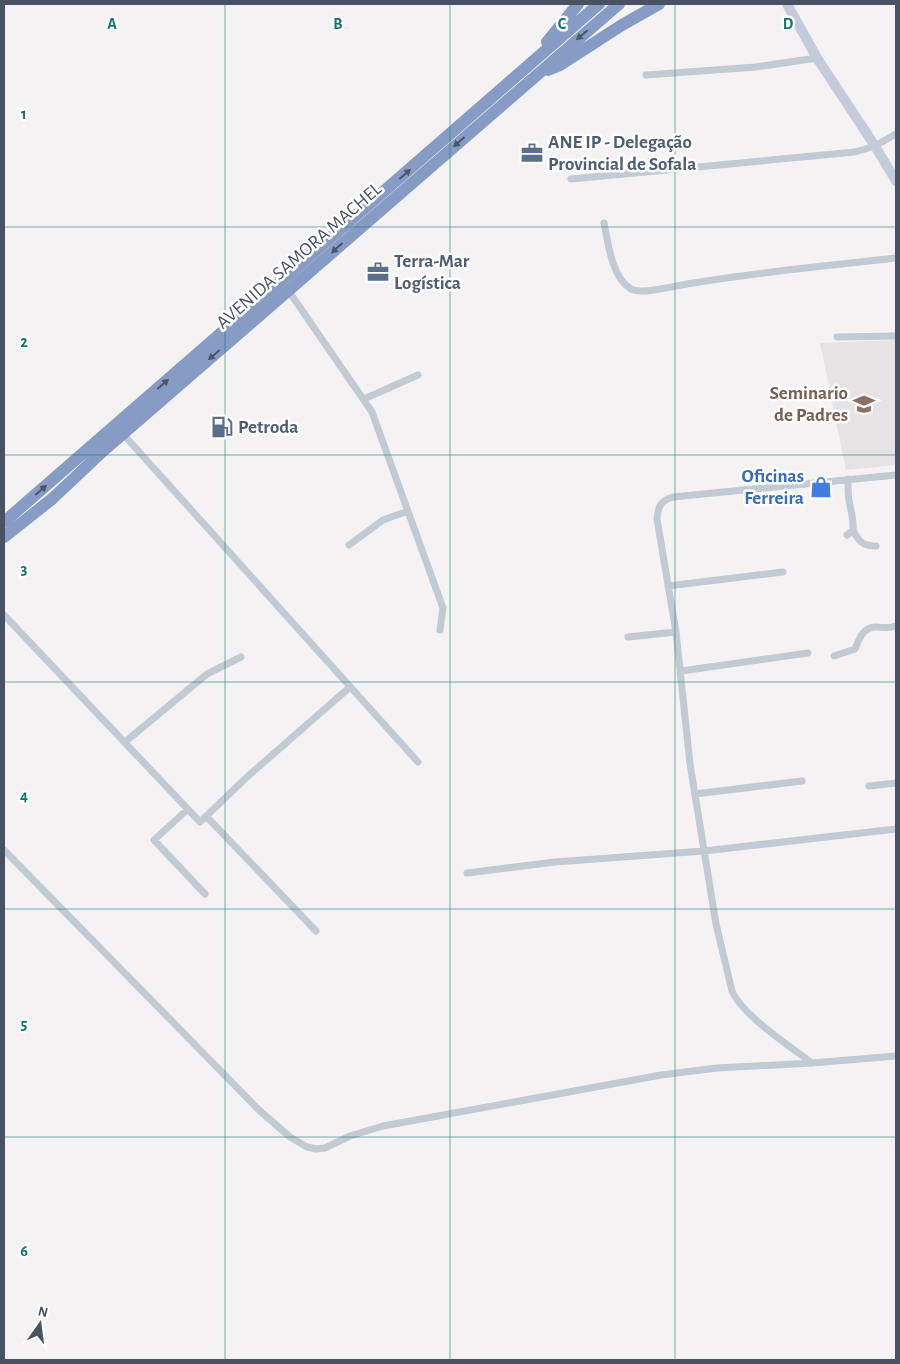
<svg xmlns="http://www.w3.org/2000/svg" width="900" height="1364" viewBox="0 0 900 1364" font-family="'Alegreya Sans',sans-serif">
<rect width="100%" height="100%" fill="#f4f2f2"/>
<path fill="#e5e3e4" d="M896 340V465L846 470 820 343Z"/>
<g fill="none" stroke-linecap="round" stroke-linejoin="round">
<path stroke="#c2cad4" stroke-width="7" d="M646 75 756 67 817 58
M571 179 855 152 875 146 896 134
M604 223C608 243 612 278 631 289 641 295 674 286 687 284 756 272 827 266 896 258
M288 290 372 412 443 608 440 630
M837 337 896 336
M364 399 418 375
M123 434 418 762
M853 530C859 542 863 546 876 546
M847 535 853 530C854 520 851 511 849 501 848 494 848 486 848 479
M349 545 383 520 408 511
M668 586 783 572
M4 615 200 822 247 777 350 687
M628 637 676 632
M834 656 855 649C859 639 863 627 876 627 884 627 888 629 896 626
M681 671 808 653
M125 742 207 674 241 657
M869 786 896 783
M695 794 802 781
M188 809 154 840 205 894
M206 816 316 931
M4 850 260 1111 290 1137 307 1147 316 1149 325 1148 350 1136 383 1126 661 1075 717 1068 812 1063 896 1056
M467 873 555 862 704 851 896 829
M812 1063C791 1047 742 1015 732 991L716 924 690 764 676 632 657 519C658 507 660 501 673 497L896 475"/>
<path stroke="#c4ccdc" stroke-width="10" d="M787 4 817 58 875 146 896 181"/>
<path stroke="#869cc4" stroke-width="12" d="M547 42 578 4
M548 70 560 65 622 25 659 4
M4 522 599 4
M4 537 52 499 103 451 619 4"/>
</g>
<defs><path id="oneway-solid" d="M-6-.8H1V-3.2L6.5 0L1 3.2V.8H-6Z" transform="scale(1.25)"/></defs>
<g fill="#4b5667">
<use href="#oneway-solid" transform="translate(582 35) rotate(140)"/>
<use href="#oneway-solid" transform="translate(459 142) rotate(139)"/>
<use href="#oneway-solid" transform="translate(405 174) rotate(-41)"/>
<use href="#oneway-solid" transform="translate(337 248) rotate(138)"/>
<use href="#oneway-solid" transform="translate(214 355) rotate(139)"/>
<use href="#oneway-solid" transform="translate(163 384) rotate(-41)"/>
<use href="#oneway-solid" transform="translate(41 490) rotate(-41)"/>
</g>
<path fill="none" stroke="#0f766e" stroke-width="1" stroke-opacity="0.55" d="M225 4V1360M450 4V1360M675 4V1360M4 227H896M4 455H896M4 682H896M4 909H896M4 1137H896"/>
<defs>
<g id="office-bare" transform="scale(1.725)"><path d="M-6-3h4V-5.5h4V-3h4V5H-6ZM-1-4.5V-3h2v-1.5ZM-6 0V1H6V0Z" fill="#5c6f8a" stroke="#fff" stroke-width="2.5" paint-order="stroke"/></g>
<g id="university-bare" transform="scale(1.725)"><path d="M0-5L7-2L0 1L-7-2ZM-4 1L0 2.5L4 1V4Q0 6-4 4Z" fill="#8d6e63" stroke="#fff" stroke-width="2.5" paint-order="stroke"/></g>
<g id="fuel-bare" transform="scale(1.725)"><path d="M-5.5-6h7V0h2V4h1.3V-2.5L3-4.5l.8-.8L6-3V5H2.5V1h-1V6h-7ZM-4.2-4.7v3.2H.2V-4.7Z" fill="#5c6f8a" stroke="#fff" stroke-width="2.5" paint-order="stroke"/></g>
<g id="shop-bare" transform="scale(1.725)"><path d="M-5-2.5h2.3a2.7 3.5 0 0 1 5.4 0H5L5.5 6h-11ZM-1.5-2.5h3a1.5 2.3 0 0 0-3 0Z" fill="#3f7fe0" stroke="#fff" stroke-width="2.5" paint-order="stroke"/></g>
</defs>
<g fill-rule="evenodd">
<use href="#office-bare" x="532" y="153"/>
<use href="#office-bare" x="378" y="272"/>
<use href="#university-bare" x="864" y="404"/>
<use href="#fuel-bare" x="222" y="427"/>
<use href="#shop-bare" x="821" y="487"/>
</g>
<g text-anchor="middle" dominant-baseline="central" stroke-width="5" stroke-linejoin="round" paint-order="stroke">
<g font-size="19" font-weight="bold" fill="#4e5e75" stroke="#fff" text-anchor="start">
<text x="548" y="142">ANE IP - Delegação<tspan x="548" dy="22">Provincial de Sofala</tspan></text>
<text x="394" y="261">Terra-Mar<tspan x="394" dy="22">Logística</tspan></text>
<text x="238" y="427">Petroda</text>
</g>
<g font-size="19" fill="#485262" stroke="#fff">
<text transform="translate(299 256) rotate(-41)">AVENIDA SAMORA MACHEL</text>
</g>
<g font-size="19" font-weight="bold" fill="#785e54" stroke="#fff" text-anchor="end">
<text x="848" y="393">Seminario<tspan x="848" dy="22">de Padres</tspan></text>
</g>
<g font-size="19" font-weight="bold" fill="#366cbe" stroke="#fff" text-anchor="end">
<text x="804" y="476">Oficinas<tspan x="804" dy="22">Ferreira</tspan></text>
</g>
</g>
<g font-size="16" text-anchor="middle" font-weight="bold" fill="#0f766e" stroke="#fff" stroke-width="5" stroke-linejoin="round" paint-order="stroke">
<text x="112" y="29">A</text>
<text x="338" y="29">B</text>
<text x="562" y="29">C</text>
<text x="788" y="29">D</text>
<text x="24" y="119">1</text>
<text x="24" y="347">2</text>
<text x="24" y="574">3</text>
<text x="24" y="801">4</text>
<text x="24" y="1029">5</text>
<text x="24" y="1256">6</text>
</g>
<rect width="900" height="1364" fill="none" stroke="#485262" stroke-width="10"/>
<g transform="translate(40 1324) rotate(14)" stroke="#ffffff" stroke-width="4" paint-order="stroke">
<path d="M0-4L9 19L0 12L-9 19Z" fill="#485262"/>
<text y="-8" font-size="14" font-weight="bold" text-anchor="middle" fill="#485262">N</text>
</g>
</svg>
